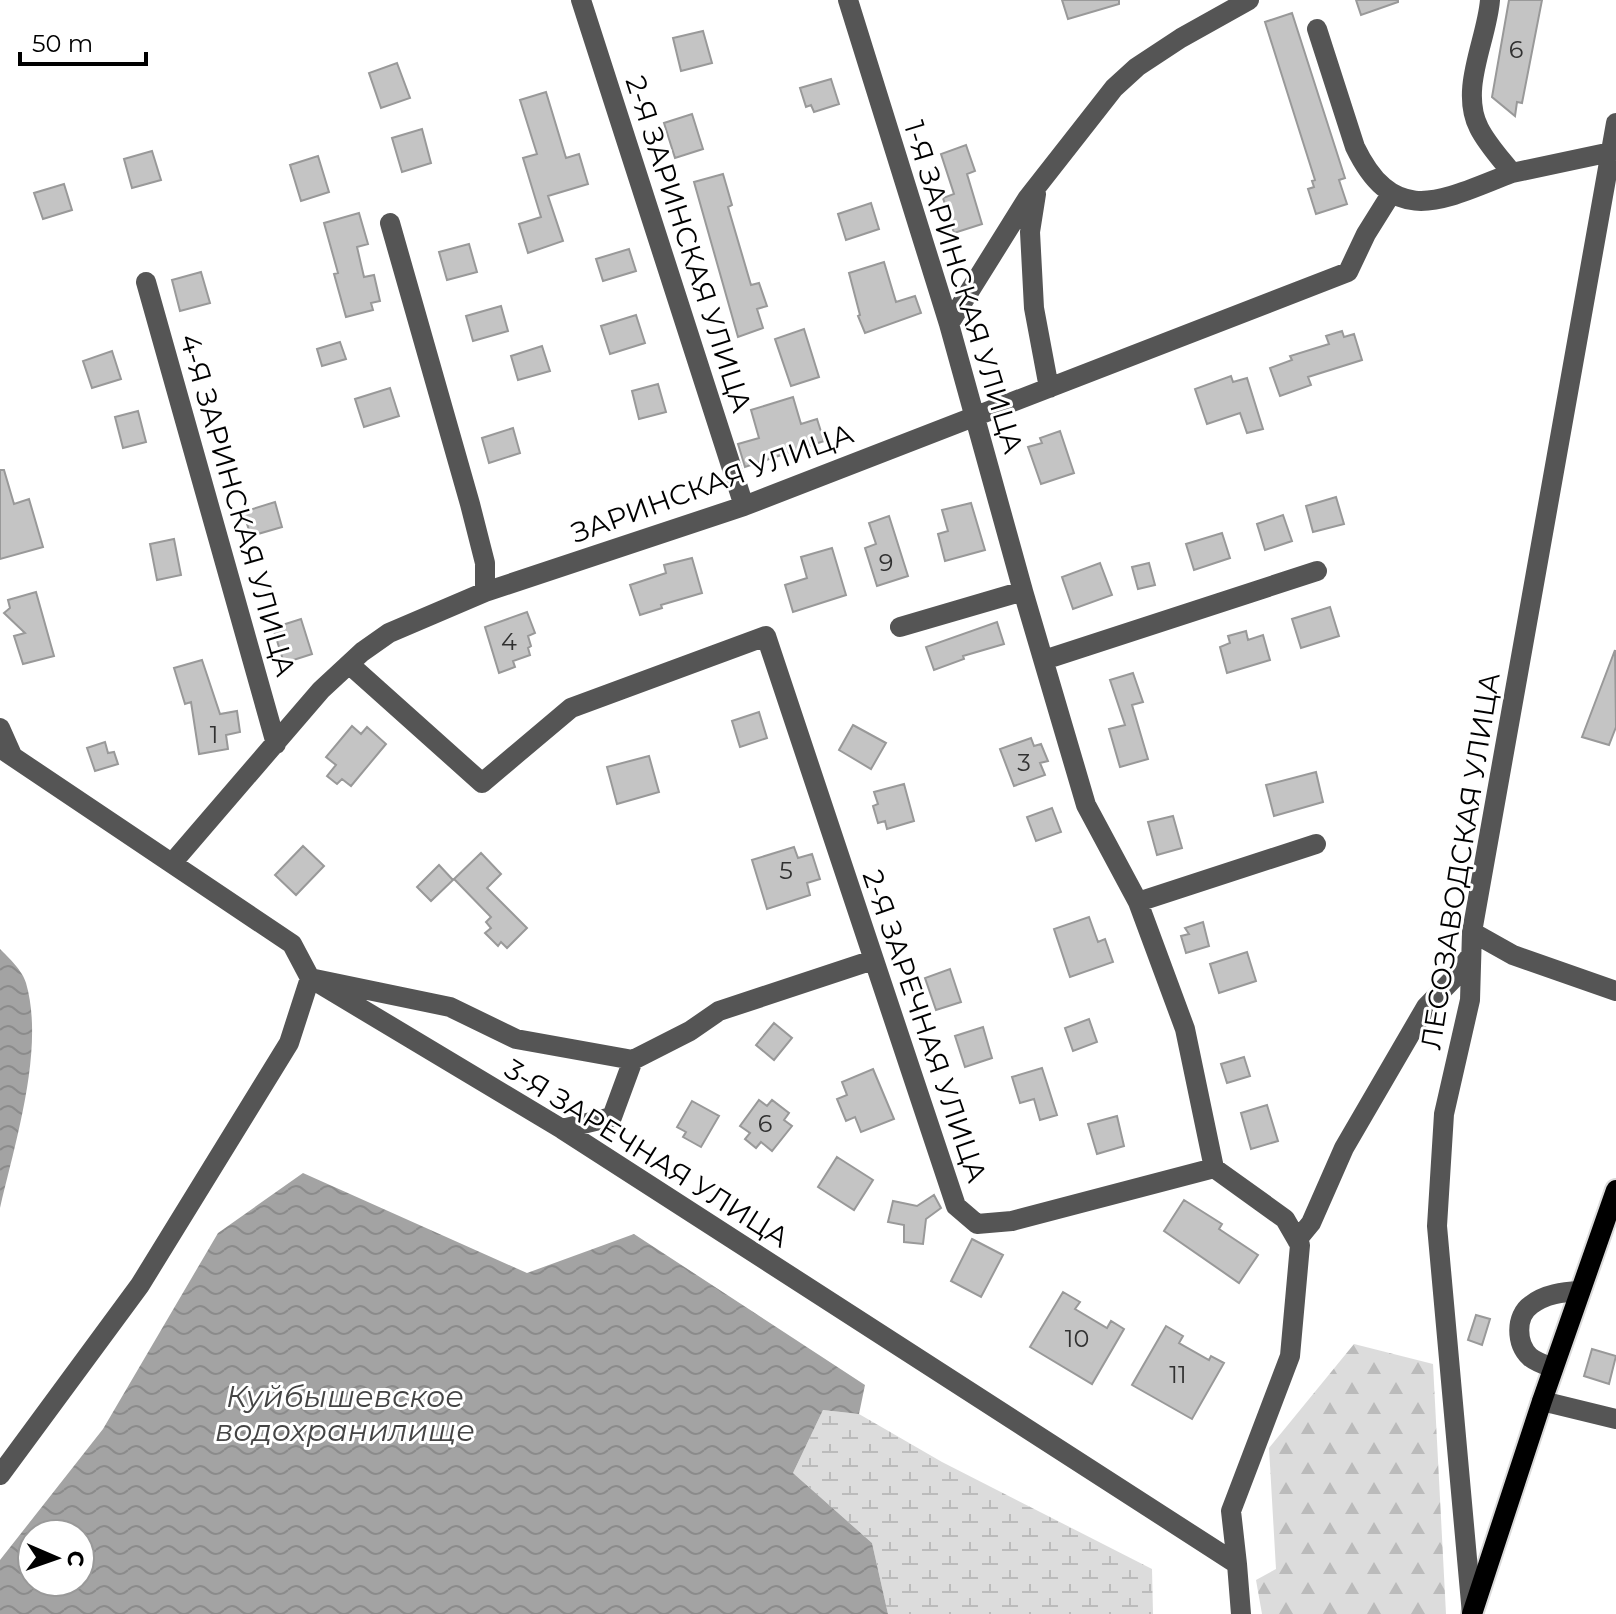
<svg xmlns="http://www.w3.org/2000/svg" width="1616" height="1614" viewBox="0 0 1616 1614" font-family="Montserrat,sans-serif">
<defs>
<pattern id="forest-firs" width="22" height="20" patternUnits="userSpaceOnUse" patternTransform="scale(2)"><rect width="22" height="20" fill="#dcdcdc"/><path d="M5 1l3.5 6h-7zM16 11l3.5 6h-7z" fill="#bbb"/></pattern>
<pattern id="wetland-marsh" width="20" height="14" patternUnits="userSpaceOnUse" patternTransform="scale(2)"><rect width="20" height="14" fill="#dcdcdc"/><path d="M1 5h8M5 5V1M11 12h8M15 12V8" fill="none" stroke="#bbb"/></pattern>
<pattern id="water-waves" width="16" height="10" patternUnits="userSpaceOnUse" patternTransform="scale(2)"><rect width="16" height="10" fill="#a3a3a3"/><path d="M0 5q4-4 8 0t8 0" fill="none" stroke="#8b8b8b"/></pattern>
</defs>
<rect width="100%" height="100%" fill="#fff"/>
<path fill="url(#forest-firs)" d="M1354 1344 1433 1364 1446 1614H1262L1256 1580 1276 1569 1269 1448Z"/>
<path fill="url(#wetland-marsh)" d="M823 1410 859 1414 942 1462 1152 1569 1153 1614H888L872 1543 793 1473Z"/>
<path fill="url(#water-waves)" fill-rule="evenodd" d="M0 949C8 957 23 971 26 983 45 1048 15 1143 0 1208Z
M303 1173 527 1273 634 1234 865 1385 859 1414 823 1410 793 1473 872 1543 888 1614H0V1560L103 1429 218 1233ZM80 1534V1582H32V1534Z"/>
<path fill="#c4c4c4" stroke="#999" stroke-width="2" d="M1062 0H1119V4L1068 19Z
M1356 0H1398V2L1361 15Z
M1509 0H1542L1522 103 1517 102 1515 116 1492 97Z
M1292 13 1345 178 1339 180 1347 204 1316 214 1308 189 1314 187 1312 181 1315 180 1265 22Z
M703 31 712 63 681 71 673 38Z
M397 63 410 98 381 108 369 73Z
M831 79 839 104 814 112 811 105 806 107 800 88Z
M546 92 566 158 579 154 588 184 548 196 563 241 528 253 519 224 541 217 523 158 537 154 520 100Z
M692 114 703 149 675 158 664 123Z
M422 129 431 163 402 172 392 138Z
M966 145 975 171 967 174 982 224 954 233 943 198 954 194 941 154Z
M152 151 161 180 132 188 124 159Z
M318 156 329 192 301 201 290 165Z
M723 174 732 205 728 207 751 285 759 283 767 306 757 309 763 328 738 337 694 182Z
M64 184 72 210 43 219 34 193Z
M871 203 879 229 846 240 838 214Z
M359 213 368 244 357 247 364 277 374 275 380 301 371 303 373 310 346 317 334 274 338 273 324 223Z
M469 244 477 272 447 280 439 252Z
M629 249 636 271 603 281 596 259Z
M884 262 896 302 915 296 921 313 865 333 858 316 860 315 849 273Z
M201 272 210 303 180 311 172 280Z
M501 306 508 331 473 341 466 316Z
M636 315 645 343 610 354 601 326Z
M804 329 819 377 791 386 775 339Z
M1342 331 1344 337 1354 334 1362 360 1308 377 1311 385 1280 396 1270 368 1292 360 1290 356 1329 344 1326 336Z
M340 342 346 359 322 366 317 349Z
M542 346 550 371 518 380 511 356Z
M112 351 121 379 92 388 83 361Z
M1231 376 1233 382 1247 378 1263 429 1247 433 1240 413 1207 424 1195 389Z
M658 384 666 412 639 419 632 391Z
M390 388 399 416 364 427 355 399Z
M793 397 801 424 817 419 824 441 745 467 738 444 759 438 751 410Z
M138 411 146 442 123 448 115 417Z
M513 428 520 453 489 463 482 438Z
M1060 431 1074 473 1041 484 1028 447 1042 443 1040 438Z
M0 470H4L14 504 29 499 43 547 0 559Z
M1336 497 1344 524 1313 532 1306 506Z
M275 502 282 527 251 536 243 512Z
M971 503 985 550 945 561 938 534 948 531 942 510Z
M1283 515 1292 541 1265 550 1257 524Z
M889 516 908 576 877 586 865 548 876 544 869 523Z
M1222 533 1230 558 1194 570 1186 544Z
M174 539 181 575 157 580 150 544Z
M832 548 846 595 793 612 785 585 807 578 801 557Z
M692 558 702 593 661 605 662 608 640 615 630 585 666 573 664 565Z
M1100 563 1112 595 1073 609 1062 577Z
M1149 563 1155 585 1138 589 1132 567Z
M36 592 54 656 23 664 14 636 25 633 4 613 10 608 8 600Z
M1330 607 1339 636 1301 648 1292 619Z
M527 612 535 633 528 636 531 646 528 648 530 655 513 661 515 667 499 673 485 627Z
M301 619 312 654 284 663 273 628Z
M997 622 1004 644 963 656 964 659 934 670 926 647Z
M1246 631 1248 640 1263 635 1270 660 1227 673 1220 647 1230 643 1228 636Z
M1615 650 1616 727 1609 745 1582 737Z
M202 660 220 714 237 711 240 732 226 735 228 749 199 754 191 702 185 704 174 668Z
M1133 673 1143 702 1132 705 1148 759 1120 767 1109 729 1125 725 1110 680Z
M759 712 767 738 740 747 732 721Z
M853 725 886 743 871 769 839 750Z
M352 726 361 734 367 727 386 744 351 786 342 779 337 784 327 776 336 765 326 757Z
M1031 738 1034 746 1041 744 1048 761 1040 763 1045 775 1014 786 1000 749Z
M105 742 108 753 114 752 118 764 95 771 87 748Z
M649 756 659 792 617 804 607 767Z
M1316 772 1323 802 1274 816 1266 785Z
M904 784 914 821 887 829 885 821 878 823 873 806 878 804 874 792Z
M1052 808 1061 832 1036 841 1027 817Z
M1173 816 1182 848 1157 855 1148 822Z
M303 846 324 866 296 895 275 875Z
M794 847 798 858 812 854 820 879 807 883 810 895 767 909 752 860Z
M481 853 501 874 487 888 527 928 507 948 501 942 498 946 485 933 491 928 486 922 491 917 454 879Z
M439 865 453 880 431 901 417 887Z
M1089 917 1098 942 1105 939 1113 962 1070 977 1054 929Z
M1203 922 1209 946 1186 953 1181 936 1189 934 1185 928Z
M1247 952 1256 981 1219 993 1210 964Z
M950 969 961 1002 936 1010 925 978Z
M1089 1019 1097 1042 1073 1051 1065 1028Z
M774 1023 792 1038 774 1060 756 1045Z
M983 1027 992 1058 965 1067 955 1036Z
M1244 1057 1250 1076 1227 1083 1221 1064Z
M1042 1068 1057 1115 1040 1120 1034 1099 1020 1103 1012 1077Z
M873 1069 894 1119 861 1132 855 1117 846 1121 837 1099 847 1095 842 1082Z
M759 1100 767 1106 772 1100 789 1113 784 1120 792 1126 772 1151 761 1142 756 1148 745 1139 750 1133 740 1126Z
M692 1101 719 1116 701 1147 683 1137 686 1132 677 1127Z
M1267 1105 1278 1141 1251 1149 1241 1113Z
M1117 1116 1124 1146 1097 1154 1088 1124Z
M837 1157 873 1180 854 1210 818 1187Z
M934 1195 941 1208 926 1219 923 1244 904 1242V1225L888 1222 893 1201 917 1206Z
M1184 1200 1222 1224 1219 1229 1258 1255 1239 1283 1164 1231Z
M972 1239 1003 1255 981 1297 951 1281Z
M1063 1292 1080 1302 1075 1309 1107 1328 1111 1321 1124 1329 1092 1384 1030 1347Z
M1476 1315 1490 1319 1482 1345 1468 1340Z
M1166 1326 1183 1336 1179 1343 1209 1360 1211 1356 1224 1363 1192 1419 1132 1385Z
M1592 1349 1616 1356 1609 1384 1584 1376Z"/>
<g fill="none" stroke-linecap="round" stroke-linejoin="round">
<g stroke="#dbdbdb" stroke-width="24">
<path id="major" d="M1472 1614 1542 1401 1616 1190"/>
</g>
<path stroke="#555" stroke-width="20" d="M581 0 744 506
M848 0 949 324 1023 591
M1490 0C1487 40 1459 89 1479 128 1487 144 1501 159 1512 173L1611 152
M1317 29 1355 147C1395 230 1444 199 1512 173
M1036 194 1030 232 1034 308 1049 388
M390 223 470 504 485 563V592
M146 282 276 744
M949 324 1027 199 1114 88 1137 67 1181 38 1249 0
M900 627 1023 591 1086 805 1138 902 1185 1029 1214 1168
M1044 660 1317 571
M349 664 482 783 571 708 766 636 956 1206 977 1224 1012 1221 1214 1168 1285 1219 1300 1245 1290 1356 1231 1511 1237 1564
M0 728 12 755
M0 748 292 944 310 978 562 1129 1237 1564 1241 1614
M173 862 321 690 362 652 389 633 485 592 744 506 1348 272 1366 234 1391 194
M1138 902 1316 844
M1472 932 1513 955 1616 991
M562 1129 612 1117 633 1060 690 1031 719 1011 873 960
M1297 1240 1311 1223 1344 1148 1426 1007 1455 977 1471 955
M1553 1368C1545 1365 1536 1362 1530 1357 1516 1344 1515 1316 1531 1305 1545 1294 1563 1292 1580 1291
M1542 1401 1616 1419
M0 1475 140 1285 289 1043 310 978 450 1007 516 1039 633 1060
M1472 1614 1437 1226 1444 1114 1470 1000 1472 932 1616 123"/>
<use href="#major" stroke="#000" stroke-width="20"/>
</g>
<g text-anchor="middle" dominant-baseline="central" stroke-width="6" stroke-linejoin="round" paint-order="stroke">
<g font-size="24" fill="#313131">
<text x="1516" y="49">6</text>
<text x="886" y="562">9</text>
<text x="509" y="641">4</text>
<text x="214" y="734">1</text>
<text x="1024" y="762">3</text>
<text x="786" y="870">5</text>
<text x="765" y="1123">6</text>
<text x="1077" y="1338">10</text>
<text x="1178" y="1374">11</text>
</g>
<g font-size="28" fill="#000" stroke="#fff">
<text transform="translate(689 244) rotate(72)">2-Я ЗАРИНСКАЯ УЛИЦА</text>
<text transform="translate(964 287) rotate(73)">1-Я ЗАРИНСКАЯ УЛИЦА</text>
<text transform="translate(712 483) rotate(-20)">ЗАРИНСКАЯ УЛИЦА</text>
<text transform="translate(238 505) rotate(74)">4-Я ЗАРИНСКАЯ УЛИЦА</text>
<text transform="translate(1460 861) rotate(-81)">ЛЕСОЗАВОДСКАЯ УЛИЦА</text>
<text transform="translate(925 1026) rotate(71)">2-Я ЗАРЕЧНАЯ УЛИЦА</text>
<text transform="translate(647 1153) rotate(32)">3-Я ЗАРЕЧНАЯ УЛИЦА</text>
</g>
<g font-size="30" font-style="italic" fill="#444" stroke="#fff">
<text x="345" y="1396">Куйбышевское<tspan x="345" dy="34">водохранилище</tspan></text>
</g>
</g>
<g transform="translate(56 1558) rotate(92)"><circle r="38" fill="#ffffff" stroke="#999999" stroke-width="2"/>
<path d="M0-6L14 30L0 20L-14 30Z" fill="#000000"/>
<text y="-12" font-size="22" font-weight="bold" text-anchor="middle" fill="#000000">С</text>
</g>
<path d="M20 52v12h126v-12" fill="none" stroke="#000000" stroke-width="4"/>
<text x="32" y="52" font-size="24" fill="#000000" stroke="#ffffff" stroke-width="6" paint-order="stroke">50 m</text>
</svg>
